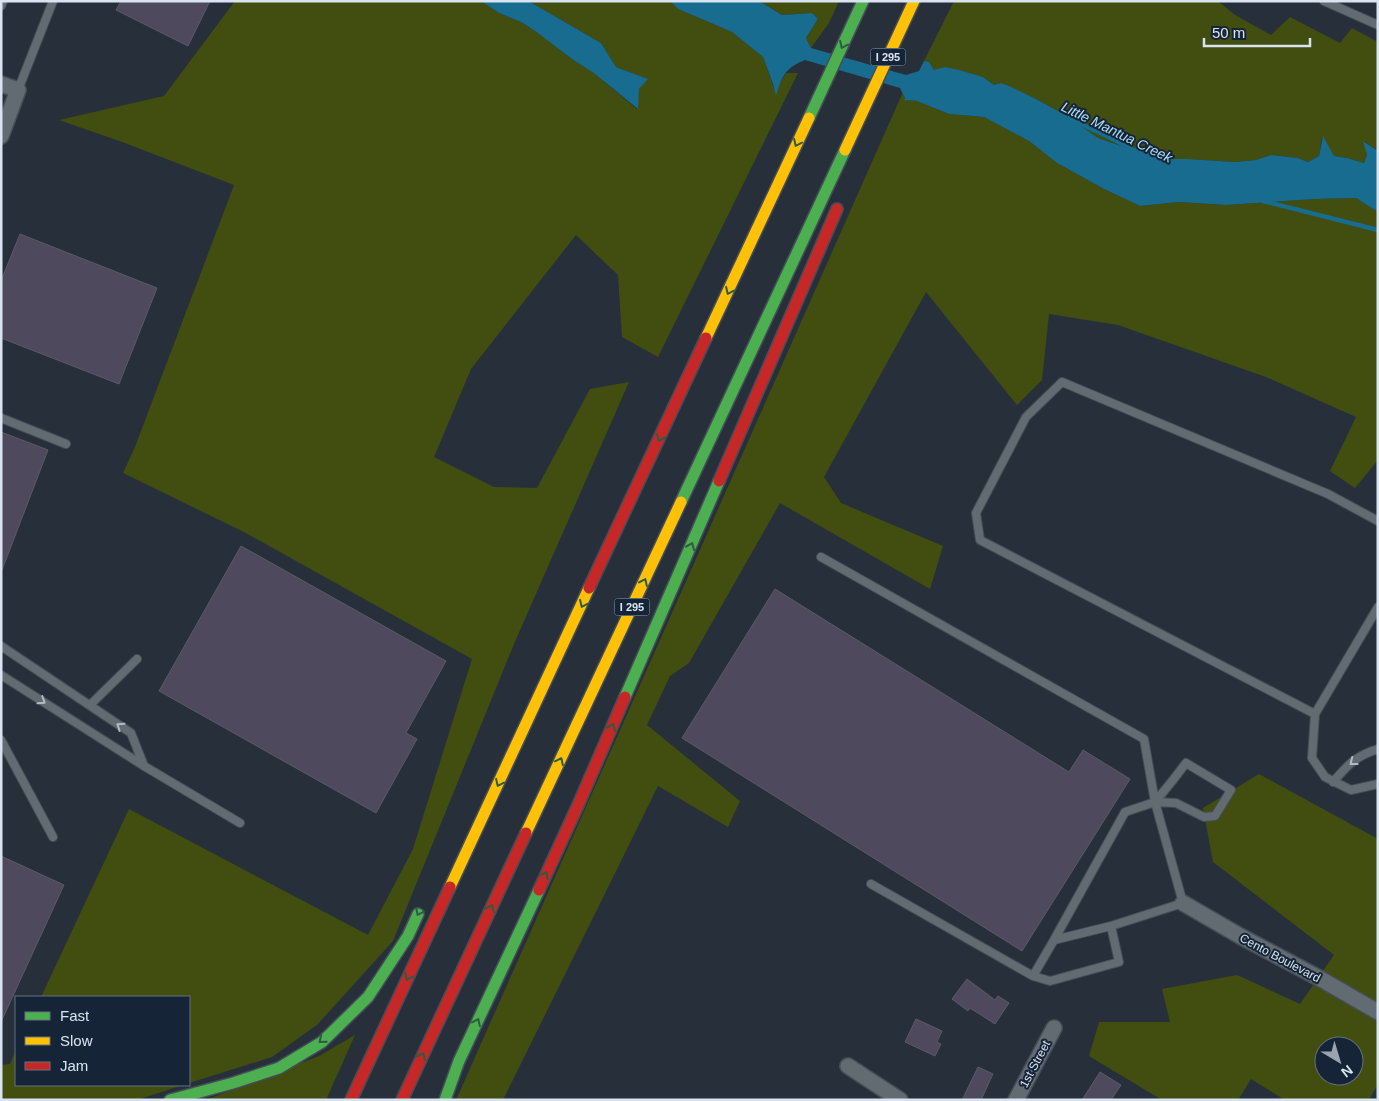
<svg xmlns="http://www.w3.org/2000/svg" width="1379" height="1101" viewBox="0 0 1379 1101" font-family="Helvetica,sans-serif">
<rect width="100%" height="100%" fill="#27303a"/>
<path fill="#424d10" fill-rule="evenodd" d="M235 1H481L499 13 521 22 535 31 572 59 595 74 637 109 639 89 647 79 616 67 601 43 532 3 526 1H670L678 9 732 32 763 57 776 94 778 86 786 73H798L658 357 622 337 618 275 576 235 471 369 434 457 494 487 537 488 590 389 629 382 514 644 393 941 317 1025 272 1057 189 1083V997H41L129 809 368 935 413 849 472 659 244 532 123 473 135 447 234 185 125 143 59 120 164 96Z
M759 1H839L829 23 811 48 806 38 818 19 812 13 782 15Z
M954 1H1218L1235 15 1271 35 1290 17 1340 43 1352 28 1378 42V151L1364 141 1367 155 1364 163 1347 158 1334 156 1322 137 1319 156 1308 162 1298 158 1271 155 1256 160 1235 162 1188 159H1171L1143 149 1121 146 1098 138 1067 116 1036 99 1001 83 994 85 983 77 934 70 929 63 924 61Z
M903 92 905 100 917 101 949 114 984 117 1029 141 1057 163 1104 189 1140 206 1179 202 1226 205 1315 199 1356 198 1378 212V460L1355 488 1330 471 1356 417 1266 377 1118 325 1049 314 1042 380 1017 405 926 292 824 477 841 503 943 546 930 589 780 503 689 663 670 676 647 725 740 801 728 827 658 786 503 1100H456Z
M1259 774 1378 839V1084L1369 1100H1285L1251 1079 1238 1100H1162L1089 1056 1099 1022H1170L1162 989 1237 975 1300 1004 1334 955 1213 862 1203 808ZM1324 1046H1354V1076H1324Z
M355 1035 326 1100H206L319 1056Z
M16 1050V1085H183L137 1100H1V1065L10 1064Z"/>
<path fill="#176c8f" d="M481 1H526L532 3 601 43 616 67 648 79 639 89 638 109 595 74 572 59 535 31 521 22 499 13Z
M670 1H759L782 15 812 13 818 19 806 38 811 48 906 75 919 71 924 61 929 62 934 70 945 67 959 70 983 77 994 85 1001 83 1009 86 1036 99 1067 116 1098 138 1121 146 1143 149 1171 159H1188L1235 162 1256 160 1271 155 1298 158 1308 162 1319 156 1323 136 1334 156 1347 158 1364 163 1367 155 1363 141 1378 151V212L1356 198 1315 199 1226 205 1179 202 1140 206 1104 189 1057 163 1029 141 984 117 949 114 917 101 904 100 905 98 900 88 805 60C785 68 782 76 776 96L773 84 763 57 732 32 678 9Z"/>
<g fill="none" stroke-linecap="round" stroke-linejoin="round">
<path stroke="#176c8f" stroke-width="4.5" d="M1068 118 1113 139 1133 150
M1263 201 1378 230"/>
</g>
<path fill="#4e495d" stroke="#595b64" d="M121 1H210L188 46 116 10Z
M20 234 157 288 119 384 1 338V281Z
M1 432 48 450 2 570H1Z
M241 546 446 661 406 733 417 739 376 813 159 691Z
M775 589 1069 772 1083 750 1130 779 1022 951 682 738Z
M1 856 64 885 1 1022Z
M967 979 995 1000 998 996 1009 1003 995 1024 970 1008 968 1011 952 999Z
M916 1019 942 1031 937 1042 941 1044 935 1056 905 1042Z
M978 1067 993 1074 981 1100H962Z
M1100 1072 1121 1085 1111 1100H1082Z"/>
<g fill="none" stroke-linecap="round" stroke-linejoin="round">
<g stroke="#454d57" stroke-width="10">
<path id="lane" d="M1324 1 1378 25
M1 6 3 1
M18 90 53 1
M1 418 66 444
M821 557 1144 739 1155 802 1183 903 1111 926 1054 940 1125 812 1155 802 1176 803 1204 817 1215 816 1231 790 1186 763 1173 780 1155 802
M1378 607 1315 714 1312 758 1325 777 1351 790 1378 784
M1 646 131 733 144 766
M1 675 144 766 240 823
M90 705 137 659
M1315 714 980 540 976 513 1026 417 1062 382 1328 494 1378 521
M1 740 53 837
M1333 782C1348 765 1355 756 1378 749
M871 884 1033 976 1054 940
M1033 976 1050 981 1119 962 1111 926"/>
</g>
<g stroke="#454d57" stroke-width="18">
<path id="street" d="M1 84 18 90 1 136
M1183 903 1240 936 1319 978 1378 1012
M848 1066 900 1100
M1016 1100 1054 1028"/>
</g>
<g stroke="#454d57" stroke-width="14">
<path id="fast" d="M809 118 863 1
M681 502 845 150
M625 697 719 481
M170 1100 233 1083 279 1068 322 1042 368 997 408 936 418 914
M445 1100 459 1061 539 890"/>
</g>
<g stroke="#454d57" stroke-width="14">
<path id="slow" d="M845 150 914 1
M706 338 809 118
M526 833 681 502
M450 887 589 588"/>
</g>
<g stroke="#454d57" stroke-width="14">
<path id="jam" d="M719 481 837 209
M589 588 706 338
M539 890 579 803 625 697
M351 1100 450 887
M402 1100 526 833"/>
</g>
<use href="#lane" stroke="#636b72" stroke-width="8"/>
<use href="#street" stroke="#636b72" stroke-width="15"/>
<use href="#fast" stroke="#4caf50" stroke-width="11"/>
<use href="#slow" stroke="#ffc107" stroke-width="11"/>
<use href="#jam" stroke="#c62828" stroke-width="11"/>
</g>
<defs><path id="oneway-chevron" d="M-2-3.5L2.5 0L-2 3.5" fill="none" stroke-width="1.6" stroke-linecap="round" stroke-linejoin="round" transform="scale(1.25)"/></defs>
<g stroke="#2b5c41">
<use href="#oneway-chevron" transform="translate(843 45) rotate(115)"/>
<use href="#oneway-chevron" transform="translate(797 143) rotate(115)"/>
<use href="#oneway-chevron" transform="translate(729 291) rotate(115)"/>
<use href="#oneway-chevron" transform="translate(660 438) rotate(115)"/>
<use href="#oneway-chevron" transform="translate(691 546) rotate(-67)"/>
<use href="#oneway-chevron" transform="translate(644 582) rotate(-65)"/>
<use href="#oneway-chevron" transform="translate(583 604) rotate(115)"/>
<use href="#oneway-chevron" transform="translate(612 727) rotate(-66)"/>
<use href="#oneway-chevron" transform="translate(560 761) rotate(-64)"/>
<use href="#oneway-chevron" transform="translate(499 783) rotate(115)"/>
<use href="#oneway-chevron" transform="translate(545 875) rotate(-65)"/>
<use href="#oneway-chevron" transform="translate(491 908) rotate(-65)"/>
<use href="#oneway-chevron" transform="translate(419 912) rotate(115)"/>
<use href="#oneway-chevron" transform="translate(408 977) rotate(115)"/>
<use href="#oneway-chevron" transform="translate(477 1022) rotate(-65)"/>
<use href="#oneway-chevron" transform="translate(322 1040) rotate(141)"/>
<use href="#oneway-chevron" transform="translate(422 1056) rotate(-65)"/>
</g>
<g stroke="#b0bac5">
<use href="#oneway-chevron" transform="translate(42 701) rotate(33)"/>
<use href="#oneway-chevron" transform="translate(120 726) rotate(-146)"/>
<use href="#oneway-chevron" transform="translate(1353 762) rotate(142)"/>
</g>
<g text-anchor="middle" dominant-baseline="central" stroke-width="4" stroke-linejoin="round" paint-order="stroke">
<g fill="#152537" stroke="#9fabb9" stroke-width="1">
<rect x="870.5" y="48.5" width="35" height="17" rx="4"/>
<rect x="614.5" y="598.5" width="35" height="17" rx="4"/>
</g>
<g font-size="11" font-weight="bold" fill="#dae4f1">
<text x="888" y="57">I 295</text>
<text x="632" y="607">I 295</text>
</g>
<g font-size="12" fill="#dae4f1" stroke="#152537">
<text transform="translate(1280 958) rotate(28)">Cento Boulevard</text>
<text transform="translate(1035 1064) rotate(-62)">1st Street</text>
</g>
<g font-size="14" font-style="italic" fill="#acddf6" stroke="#152537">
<text transform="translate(1117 132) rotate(26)">Little Mantua Creek</text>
</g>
</g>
<rect width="1379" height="1101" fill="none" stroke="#dae4f1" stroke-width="5"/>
<rect x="15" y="996" width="175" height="90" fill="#152537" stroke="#647181"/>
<rect x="25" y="1012" width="25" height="8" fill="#4caf50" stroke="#647181"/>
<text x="60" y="1021" font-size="15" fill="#dae4f1">Fast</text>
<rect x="25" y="1037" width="25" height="8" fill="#ffc107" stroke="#647181"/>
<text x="60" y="1046" font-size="15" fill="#dae4f1">Slow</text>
<rect x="25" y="1062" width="25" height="8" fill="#c62828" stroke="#647181"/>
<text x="60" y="1071" font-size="15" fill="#dae4f1">Jam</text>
<g transform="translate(1339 1061) rotate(142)"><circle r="24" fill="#152537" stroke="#647181"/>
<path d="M0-4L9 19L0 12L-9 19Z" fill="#9ba5b1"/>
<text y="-8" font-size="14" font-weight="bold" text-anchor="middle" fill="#dae4f1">N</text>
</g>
<path d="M1204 38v8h106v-8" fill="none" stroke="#dae4f1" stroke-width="2.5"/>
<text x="1212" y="38" font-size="15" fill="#dae4f1" stroke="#152537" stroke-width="4" paint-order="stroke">50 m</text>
</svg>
